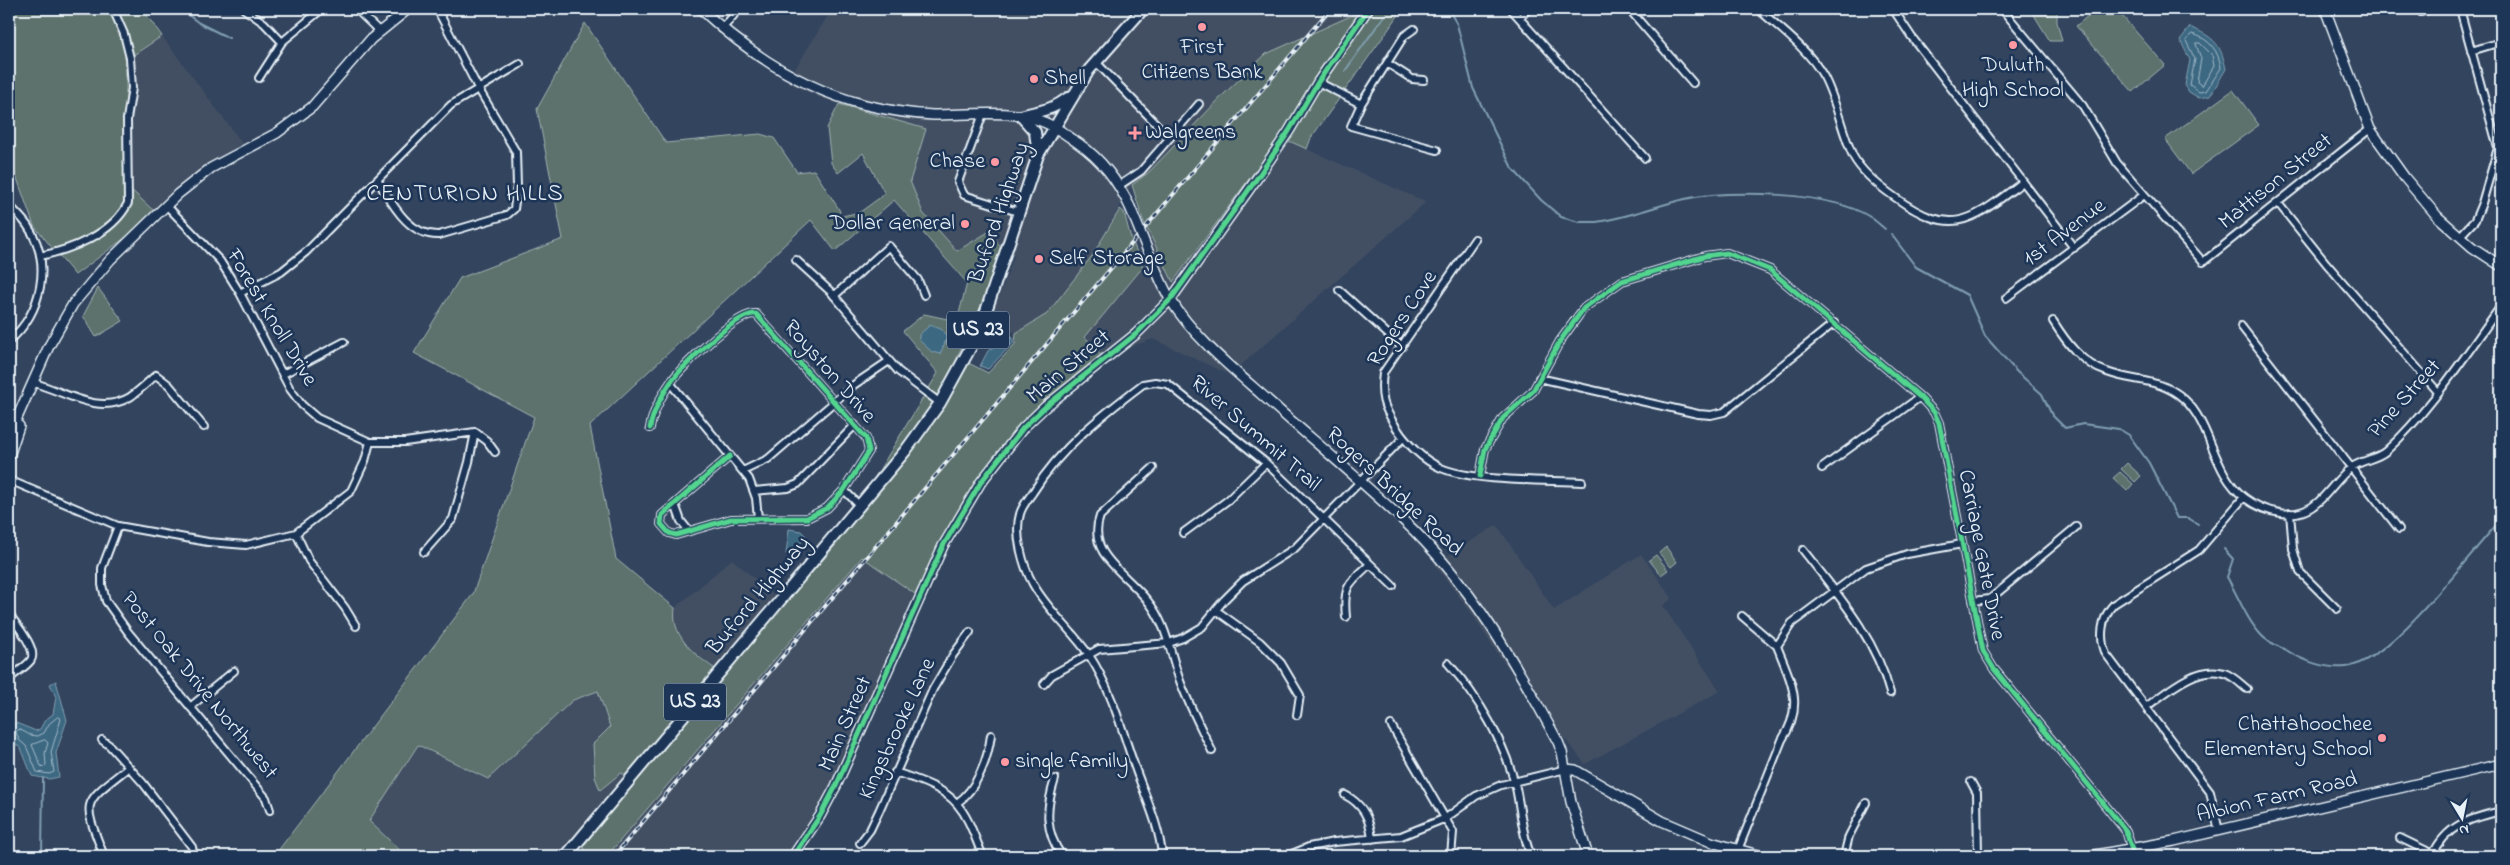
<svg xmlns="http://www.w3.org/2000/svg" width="2510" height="865" viewBox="0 0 2510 865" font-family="'Indie Flower',sans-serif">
<rect width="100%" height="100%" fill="#33445e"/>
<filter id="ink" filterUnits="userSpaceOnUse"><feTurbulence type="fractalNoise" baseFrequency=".02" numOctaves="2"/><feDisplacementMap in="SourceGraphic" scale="10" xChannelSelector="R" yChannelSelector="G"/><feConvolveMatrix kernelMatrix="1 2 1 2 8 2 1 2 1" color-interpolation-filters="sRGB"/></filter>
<g filter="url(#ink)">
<path fill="#424f63" d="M832 9H1366L1132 185 1092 256 1047 314 1016 333 990 321 1015 254 1002 249 957 252 923 213 910 181 925 129 858 111 819 97 787 82Z
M162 36 242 143 198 176 157 214 126 185V60Z
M1280 137 1426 202 1230 375 1153 339 1102 356 1084 337 1143 267V220L1173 282Z
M1497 525 1554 610 1641 554 1672 598 1663 606 1720 691 1585 764 1499 656 1470 611 1434 564Z
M862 556 915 594 820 816 789 856H607Z
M732 559 784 604 724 676 686 645 673 621 675 608Z
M598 691 610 727 600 790 621 773 636 779 583 846 588 856H406L369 821 418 745 488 779 573 700Z"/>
<path fill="#5d726c" stroke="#a2b2b2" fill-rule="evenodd" d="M9 9H142L162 36 126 60V185L157 214 75 275 34 226 9 156Z
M1366 9H1403L1311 138 1307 149 1280 137 1173 282 1143 220 1132 185 1149 172 1225 93 1266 54Z
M2042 9H2057V22L2062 41H2050L2034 15V12Z
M2096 9H2116L2165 65 2133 92 2076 26Z
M585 23 666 143 760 134 774 138 797 172 814 170 840 211 838 217 860 212 885 194 863 153 838 173 831 163 827 128 839 104 926 129 910 181 923 213 957 251 990 231 1002 249 981 308 957 357 988 373 1015 344 1016 333 1047 314 1092 256 1120 209 1124 212 1130 235 1143 267 1085 337 1102 356 1014 435 944 539 915 594 862 557 607 856H588L583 847 636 779 621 773 600 790 595 777 593 744 610 727 598 691 573 700 488 779 418 745 369 821 406 856H274L473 594 534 417 414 353 460 278 563 239 537 109ZM894 200 967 283 957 321 924 314 903 331 938 373 838 538 840 540 724 675C701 659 670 640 675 608L616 559 590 426 811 220 835 251Z
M2233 90 2259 125 2191 174 2165 139Z
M98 288 123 321 96 337 83 316Z
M2127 463 2141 476 2135 482 2121 469Z
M2120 472 2133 484 2127 491 2113 478Z
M1666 547 1677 562 1671 567 1659 553Z
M1656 555 1668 570 1661 575 1649 560Z"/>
<path fill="#3c6882" stroke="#819fb1" d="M2190 27C2214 37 2221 44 2226 69L2210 96 2199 98 2189 92 2185 85 2190 60 2180 40Z
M930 325 941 329 948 336 940 354 932 352 919 340V335Z
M1010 335 1014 342 988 369 980 366 988 351Z
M789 529 801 531 806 536 791 555 786 554Z
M56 681 67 720 56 753 59 777 49 779 32 776 21 748 16 745 10 735 12 726 16 723 36 731 40 729 45 720 53 714 56 697 50 684Z"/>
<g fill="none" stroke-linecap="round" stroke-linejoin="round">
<path stroke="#a3bac9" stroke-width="1" d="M2192 34C2209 38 2219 51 2221 68L2206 91 2199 92 2190 85 2195 59 2186 41Z
M2196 43H2200L2212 55 2214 66 2202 86 2197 82 2201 59Z
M58 717 61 719 51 752 54 772 49 774 37 772 26 746 19 740 16 732 19 729 30 735 38 736 44 733 49 724Z
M45 740 48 743 45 753 46 765 44 767 41 766 32 745Z"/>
<path stroke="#819fb1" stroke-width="2" d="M180 9 199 23 229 38
M1448 9 1457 24 1473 88 1512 168 1541 200 1561 217 1579 222H1596C1626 218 1655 206 1685 199 1729 189 1831 192 1870 217 1875 220 1880 225 1885 229
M1345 71 1389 9
M1891 234 1916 267 1967 295 1985 336 2017 372 2042 394 2052 415 2065 428 2083 424 2119 429 2129 435 2149 463 2177 518H2188L2198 524
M2224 549 2233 559 2227 577C2238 596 2246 619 2262 636 2268 643 2282 647 2291 653 2307 662 2327 669 2346 667 2392 662 2468 554 2501 520
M42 856 43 778"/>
<g stroke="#e8f1f8" stroke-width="10">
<path id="street" d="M244 9 264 23 282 42
M356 9 379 31
M1511 9 1645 158
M1629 9 1693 83
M1758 9C1781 29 1809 50 1824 77 1837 102 1841 130 1853 156 1862 173 1880 187 1896 198 1954 239 1972 220 2023 182
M1893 9 1911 36 2074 248
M2002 9 2083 106 2117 163 2203 262 2370 129
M2421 12 2431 9
M1520 18 1528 9
M722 29 739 9
M1414 29 1404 36 1361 104 1351 126 1437 150
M2471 51 2501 42
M1096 62 1170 138
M1387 63 1412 79 1424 80
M259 78 282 42 322 9
M1318 82 1361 104
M983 114 958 182 964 195 1018 212
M378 181C392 203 408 236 439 235L507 215 514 209 517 186 516 152 478 88 437 9
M1120 185 1141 171 1199 104
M2278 203 2326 263 2438 392
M9 205C15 211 22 218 27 225 53 262 42 313 9 341
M166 205 220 261 240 293 290 389 302 405 317 418 370 442H405L475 432 487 441 495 452
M2460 236 2475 220 2482 203 2498 148 2460 9
M1475 239 1383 373C1380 397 1383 406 1396 427 1406 443 1423 460 1441 468 1475 482 1544 480 1582 482
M40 256C70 250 113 234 128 203L127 119 132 88 130 58 124 34 113 9
M796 260 831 292 898 371 940 403
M1339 290 1402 347
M240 293 281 272 306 252 451 105 520 64
M834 296 889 246 918 280 924 295
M2006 298 2144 195
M2053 321C2066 342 2082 364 2107 372 2133 382 2161 378 2184 399 2213 426 2212 473 2245 498 2265 513 2297 522 2318 502 2330 492 2338 477 2352 467 2362 460 2377 459 2386 451 2430 411 2466 354 2501 306
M2241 326 2399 529
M283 374 344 342
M1539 378 1698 414 1711 415 1724 412 1834 323
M34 383C64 391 98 416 130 397 139 391 148 382 156 375L169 385 204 427
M671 384 749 479 756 498 758 518
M650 428C653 409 667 385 680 371 693 357 738 312 756 314L866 438 869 451 844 490 827 508 807 518 731 519 676 535 669 533 661 524 662 515 730 456
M1153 468 1100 516C1086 554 1126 573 1147 600 1167 624 1170 653 1180 681 1189 705 1201 728 1212 751
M1822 468 1920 397
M743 471 768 459 855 384 889 361
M1480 476 1485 449 1503 418 1533 391 1560 341 1584 308 1622 281 1705 256 1727 253 1770 270 1920 397 1934 412 1939 423 1983 651 1994 669 2126 831 2132 850
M9 480 118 526 208 542 246 545 296 533 351 491 365 461 370 442
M844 490 859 505
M754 491 788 488 798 484 855 425
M675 504 681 521 689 531
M2290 513 2293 549 2300 572 2337 609
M118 526 102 568V585L106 601 128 632 266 798 270 810
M296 533 309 561 345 608 356 626
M1183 533 1228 500 1266 463
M1803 550C1838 595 1876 638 1890 693
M424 552 453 519 469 462 475 432
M1973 601 1990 599 2076 527
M1217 611 1260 642 1281 663 1300 695 1297 715
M9 614C15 623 38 649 31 660 26 667 15 673 9 679
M1742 616 1777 646
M1346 617C1343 586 1348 584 1370 564
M1777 646 1792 623 1866 568 1907 554 1962 544
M1448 663C1479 698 1505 743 1516 788 1521 811 1522 835 1531 856
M1044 684 1052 675 1099 649 1169 643 1183 638 1202 627 1224 600 1243 581 1295 548 1403 438
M190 707 234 671
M2146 707C2167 692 2196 665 2224 673 2232 675 2241 684 2247 689
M1391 725 1453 832 1451 856
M102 740 109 745 143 783 192 847 194 856
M895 772C915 779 943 787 957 804 970 819 975 839 983 856
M1055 779C1046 807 1044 831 1062 856
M1971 782 1977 793 1978 856
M1345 795C1363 804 1370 819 1372 839
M957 803C977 789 988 759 991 735
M2219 831 2210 792 2106 654C2099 638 2101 617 2114 604L2199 550 2244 497
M2400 838 2433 854
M860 843 870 830 879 811 933 689 953 655 970 632
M1738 850 1782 740C1805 705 1791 682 1777 646
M104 856C82 799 81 805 129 767
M971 856 981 852
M1162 856C1160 828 1147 800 1137 773 1123 734 1112 690 1089 655 1072 630 1048 611 1033 584 1023 566 1014 534 1020 514 1022 506 1029 498 1033 492 1061 447 1102 415 1143 384L1155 382 1168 384 1266 463 1393 586
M1287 856 1309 847 1334 842 1401 836 1446 818 1476 796 1501 785 1566 769
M1844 856 1849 836 1866 803
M2432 856C2447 824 2469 819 2501 811"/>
</g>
<g stroke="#e8f1f8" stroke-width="12">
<path id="secondary" d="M701 9C749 54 802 89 866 105 887 110 911 114 933 115 970 115 1011 108 1046 123 1058 128 1068 136 1078 143 1102 160 1117 180 1130 207
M2325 9 2370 129 2405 178 2437 216 2472 247 2501 266
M1152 261C1158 274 1163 287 1170 299 1193 336 1229 366 1261 394 1308 436 1357 477 1403 520 1469 581 1515 662 1558 742L1562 752 1571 802 1588 856
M9 436 49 346 73 304 110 260 178 194 211 168 277 133 312 107 371 39 408 9
M9 456 19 426
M1566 769 1575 770 1662 821 1711 842 1762 856
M793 856 820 816 836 786 943 546 981 482 1023 428 1045 407 1136 334 1171 299 1260 174 1289 131 1318 82 1368 9
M2090 856 2174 841 2501 764"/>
</g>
<g stroke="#e8f1f8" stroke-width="14">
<path id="primary" d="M1038 155 1035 132 1021 116C1041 110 1051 111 1068 98
M566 856 906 450 940 403 973 343 986 311 1038 155 1089 70 1143 9"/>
</g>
<use href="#street" stroke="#1d3557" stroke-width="6"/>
<use href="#secondary" stroke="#1d3557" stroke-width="9"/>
<use href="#primary" stroke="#1d3557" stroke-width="10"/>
<g stroke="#e8f1f8" stroke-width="4">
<path id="rail" d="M614 856 1330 9"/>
</g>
<use href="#rail" stroke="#1d3557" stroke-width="2" stroke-dasharray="5.5" stroke-linecap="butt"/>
<g stroke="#e8f1f8" stroke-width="12" stroke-linecap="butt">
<path id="secondary-bridge" d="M1130 207 1152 261"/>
</g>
<use href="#secondary-bridge" stroke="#1d3557" stroke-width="9"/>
<g stroke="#1d3557" stroke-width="8">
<path id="cycleway" d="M650 428C653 409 667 385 680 371 693 357 738 312 756 314L866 438 869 451 844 490 827 508 807 518 731 519 676 535 669 533 661 524 662 515 730 456
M1480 476 1485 449 1503 418 1533 391 1560 341 1584 308 1622 281 1705 256 1727 253 1770 270 1920 397 1934 412 1939 423 1983 651 1994 669 2126 831 2132 850
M793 856 820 816 836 786 943 546 981 482 1023 428 1045 407 1136 334 1171 299 1260 174 1289 131 1318 82 1368 9"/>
</g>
<use href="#cycleway" stroke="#53d58f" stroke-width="5"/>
</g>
</g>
<g fill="#ff9aa2" stroke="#1d3557" stroke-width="2">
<circle cx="1202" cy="27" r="5"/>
<circle cx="2013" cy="45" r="5"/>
<circle cx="1034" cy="79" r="5"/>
<path d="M1132.5 125.5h5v5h5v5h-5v5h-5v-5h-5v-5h5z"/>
<circle cx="995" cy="162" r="5"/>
<circle cx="965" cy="224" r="5"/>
<circle cx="1039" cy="259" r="5"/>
<circle cx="2382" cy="738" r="5"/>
<circle cx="1005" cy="762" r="5"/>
</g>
<g text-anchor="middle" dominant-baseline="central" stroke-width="5" stroke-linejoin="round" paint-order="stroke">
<g fill="#1d3557" stroke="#abb9c8" stroke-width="1">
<rect x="947" y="311.5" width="62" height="37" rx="4"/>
<rect x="664" y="683.5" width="62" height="37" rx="4"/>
</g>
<g font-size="21" font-weight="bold" fill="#e8f1f8">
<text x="978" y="330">US 23</text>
<text x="695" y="702">US 23</text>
</g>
<g font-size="22" fill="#e8f1f8" stroke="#1d3557" text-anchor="start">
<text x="1202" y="48" text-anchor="middle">First<tspan x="1202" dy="25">Citizens Bank</tspan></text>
<text x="2013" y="66" text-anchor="middle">Duluth<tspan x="2013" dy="25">High School</tspan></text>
<text x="1044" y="79">Shell</text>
<text x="1145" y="133">Walgreens</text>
<text x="985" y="162" text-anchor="end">Chase</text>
<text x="955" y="224" text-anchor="end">Dollar General</text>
<text x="1049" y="259">Self Storage</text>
<text x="2372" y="725" text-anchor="end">Chattahoochee<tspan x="2372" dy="25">Elementary School</tspan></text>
<text x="1015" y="762">single family</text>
</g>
<g font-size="22" fill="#e8f1f8" stroke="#1d3557">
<text transform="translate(2276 182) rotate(-39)">Mattison Street</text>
<text transform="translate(1000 213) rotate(-71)">Buford Highway</text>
<text transform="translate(2065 233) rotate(-37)">1st Avenue</text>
<text transform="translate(271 318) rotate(59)">Forest Knoll Drive</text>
<text transform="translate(1403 319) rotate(-57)">Rogers Cove</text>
<text transform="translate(1069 367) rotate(-40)">Main Street</text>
<text transform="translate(829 372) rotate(49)">Royston Drive</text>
<text transform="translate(2405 399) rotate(-48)">Pine Street</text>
<text transform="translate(1255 434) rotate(41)">River Summit Trail</text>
<text transform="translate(1394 492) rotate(43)">Rogers Bridge Road</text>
<text transform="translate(1981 555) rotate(79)">Carriage Gate Drive</text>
<text transform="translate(759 596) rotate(-50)">Buford Highway</text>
<text transform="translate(199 686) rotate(51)">Post Oak Drive Northwest</text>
<text transform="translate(846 724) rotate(-66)">Main Street</text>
<text transform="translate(898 729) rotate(-65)">Kingsbrooke Lane</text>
<text transform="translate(2277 798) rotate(-13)">Albion Farm Road</text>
</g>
<g font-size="24" letter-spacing="1" fill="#e8f1f8" stroke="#1d3557">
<text x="465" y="194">CENTURION HILLS</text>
</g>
</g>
<rect width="2510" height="865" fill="none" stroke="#1d3557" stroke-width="30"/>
<rect x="15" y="15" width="2480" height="835" fill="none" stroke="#e8f1f8" stroke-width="2" filter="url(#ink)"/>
<g transform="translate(2462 818) rotate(170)" stroke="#1d3557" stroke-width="4" paint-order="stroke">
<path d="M0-4L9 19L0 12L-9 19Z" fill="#e8f1f8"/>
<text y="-8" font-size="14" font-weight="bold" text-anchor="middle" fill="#e8f1f8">N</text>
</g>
</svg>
